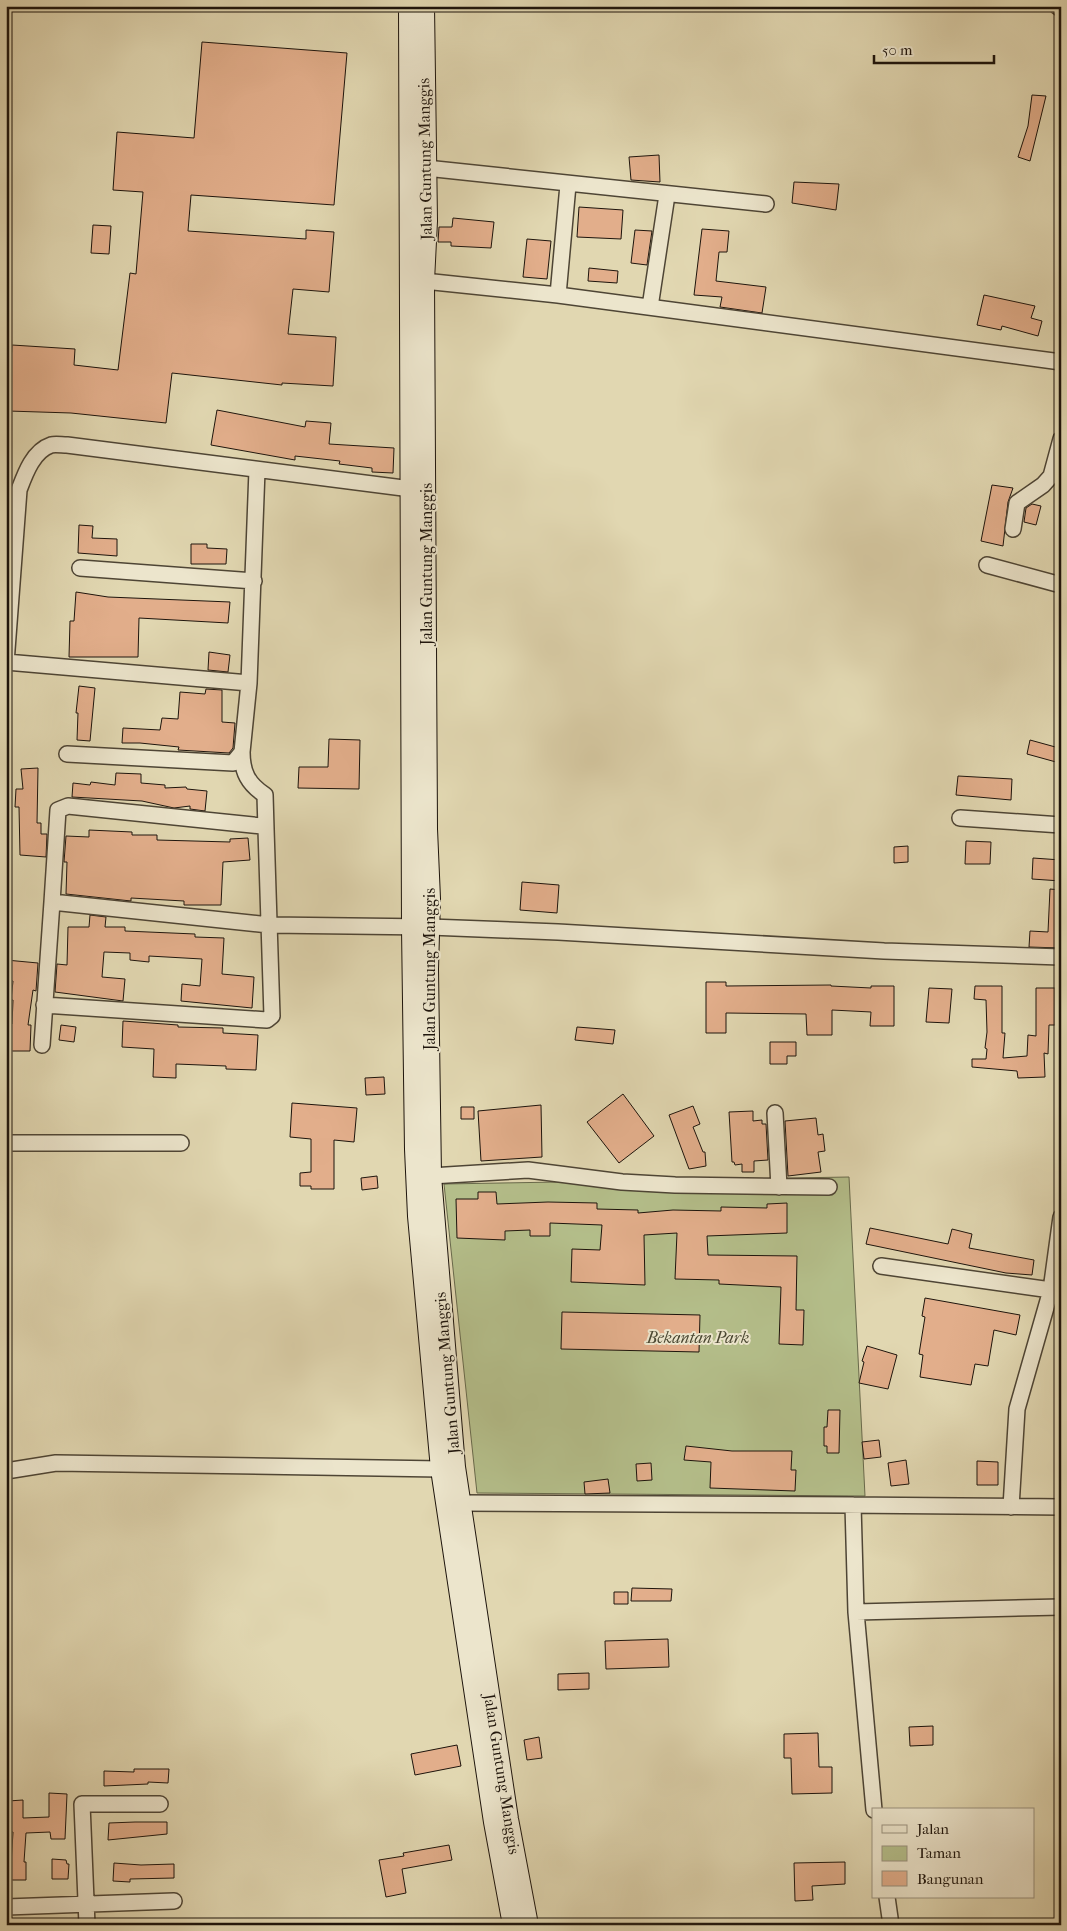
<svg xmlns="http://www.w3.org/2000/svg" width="1067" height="1931" viewBox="0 0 1067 1931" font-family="'IM FELL French Canon',serif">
<rect width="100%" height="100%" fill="#e1d7b1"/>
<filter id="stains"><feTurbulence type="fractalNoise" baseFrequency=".004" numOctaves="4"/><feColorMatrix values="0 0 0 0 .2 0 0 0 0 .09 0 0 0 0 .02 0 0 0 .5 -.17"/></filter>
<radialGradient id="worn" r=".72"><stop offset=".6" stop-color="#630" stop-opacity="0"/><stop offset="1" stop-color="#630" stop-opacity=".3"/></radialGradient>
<path fill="#b4be8a" stroke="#68694b" d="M849 1177 865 1496 477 1493 444 1184Z"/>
<path fill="#e2ae8b" stroke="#1d140c" d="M202 42 347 53 334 205 191 195 188 231 306 239V230L334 232 329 292 293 289 288 334 336 337 333 386 282 383V385L172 373 166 423 71 413 8 411 12 345 75 349 74 365 118 370 130 273 136 274 143 192 113 190 117 132 194 138Z
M1032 95 1046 96 1030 161 1018 157 1028 126Z
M659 155 660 182 631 180 629 157Z
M794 182 839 184 836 210 792 203Z
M579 207 623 210 621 239 577 237Z
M453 218 494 222 491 248 451 246V242H438L439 227H452Z
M93 225 111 226 109 254 91 253Z
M702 229 729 231 727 252H719L716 281 766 287 762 313 720 307 722 297 694 295Z
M635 230 652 231 647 265 631 263Z
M527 239 551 241 547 279 523 277Z
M589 268 618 271 617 283 588 281Z
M984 295 1035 306 1031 318 1042 321 1038 336 1002 326 1001 330 977 325Z
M217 410 305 427 306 421 331 423 329 444 394 448 393 473 372 472V468L339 464 340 461 295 456V460L211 445Z
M992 485 1013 488 1008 502 1003 546 981 541Z
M1032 504 1041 506 1036 525 1024 522 1026 508Z
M79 525 93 526 92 538 117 539V556L78 553Z
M191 544H207V548L227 549 226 564H191Z
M76 592 108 597 230 602 228 623 139 618 138 657H69L70 621H74Z
M209 652 230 655 228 672 208 670Z
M79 686 95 688 90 741 77 740 78 713H76Z
M206 689 222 690V722L235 723 233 748 229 753 178 750 179 747 140 743H122L123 728 160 730 162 718 178 719 180 692 205 694Z
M329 739 360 740 359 789 298 788 299 767H328Z
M1030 740 1059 748 1056 762 1027 754Z
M38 768 37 823H41V834H47L46 857 20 855 19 807H15L16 789H23L21 769Z
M116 773 141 774V783L165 785V788L186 787 187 789 207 791 205 811 190 809V806L174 808 142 801 72 797 73 783 90 785 91 782 115 785Z
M958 776 1012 779 1011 800 956 795Z
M89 830 132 832V835H157V840L230 842V839L248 838 250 860 223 862 221 905H184V901L131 898V901L66 894 67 862H64L66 836 89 837Z
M966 841 991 842 990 864H965Z
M908 846V862L894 863V847Z
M1033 858 1061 860V881L1032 879Z
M522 882 559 885 557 913 520 910Z
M1050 889 1061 890V948L1029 947 1030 931 1048 932Z
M90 915 106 917 105 927H125V931L195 934V937L224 938 222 974 254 977 252 1008 181 1001 182 984 200 986 202 959 149 956V962L130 960V953L104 952 102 977 125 979 123 1001 55 992 57 964 67 965 68 927H89Z
M6 960 38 963 36 991 33 990 28 1025H31L30 1051H6V1024H12L13 1000H11L13 981 6 980Z
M706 982H726V986L831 985V986L871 988V986H894V1026H870L871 1012 832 1010V1035H807L806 1014 726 1013V1033H706Z
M975 986H1002V1033H1005L1003 1058 1027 1056 1028 1035 1036 1036V988H1055V1025H1049L1048 1054 1044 1053 1045 1077 1018 1078 1017 1071 972 1067V1059H986L987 1049 985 1048 987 1032 986 1000 974 999Z
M929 988 952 989 949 1023 926 1022Z
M123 1021 178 1025V1027L223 1028V1033L258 1035 256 1070 226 1069V1066L176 1064V1078L153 1077 154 1049 122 1047Z
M61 1025 76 1027 74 1042 59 1040Z
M577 1027 615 1030 613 1044 575 1040Z
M770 1042H796V1056H787V1064H770Z
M384 1077 385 1094 366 1095 365 1078Z
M623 1094 654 1136 619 1163 587 1122Z
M292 1103 357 1108 354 1142 334 1140V1189H311V1186H300V1173L311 1172V1139L290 1137Z
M541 1105 542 1157 481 1161 478 1111Z
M693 1106 700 1124 693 1127 703 1152H705L706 1166 689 1169 669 1115Z
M461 1107H474V1119H461Z
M753 1111V1121L762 1120V1124H766L768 1160 754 1161V1172H742V1164L735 1165 734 1162H732L729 1112Z
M816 1118 818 1135 823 1134 825 1151 818 1152 821 1172 788 1176 785 1121Z
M377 1176 378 1188 362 1190 361 1178Z
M478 1192H496L497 1204 548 1202 597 1203V1209L638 1210V1213L673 1210 721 1211V1207L767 1208V1204L787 1203V1233L707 1236 708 1255 797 1256 796 1310H804L803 1345 779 1344 781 1287 719 1284V1280L675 1279 677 1233 644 1235 645 1285 571 1282 572 1249 600 1250 602 1225 550 1223V1236H530V1230L505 1231V1240L457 1238 456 1199H478Z
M870 1228 948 1244 952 1229 972 1234 969 1248 1034 1260 1032 1275 1006 1273 866 1244Z
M925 1298 1020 1315 1016 1335 994 1330 988 1366 975 1364 971 1385 920 1377 923 1355 919 1354 925 1317 922 1316Z
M562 1312 700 1315 699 1352 561 1349Z
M867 1346 897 1355 888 1389 859 1383 864 1362 862 1361Z
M828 1410H840L839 1453H827V1446H824V1427H827Z
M879 1440 881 1457 864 1459 862 1442Z
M686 1446 732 1451H792L791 1470H796L795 1491 710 1488 711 1462 684 1460Z
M906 1460 909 1484 891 1486 888 1463Z
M977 1461 998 1462V1485H977Z
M651 1463 652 1480 637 1481 636 1464Z
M608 1479 610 1493 585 1494 584 1482Z
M632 1588 672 1589 671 1601H631Z
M614 1592H628V1604H614Z
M668 1639 669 1667 606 1669 605 1641Z
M589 1673V1689L558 1690V1674Z
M933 1726V1745L910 1746 909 1727Z
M818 1733 819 1767H832V1793L792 1794 791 1758H784V1734Z
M539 1737 542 1758 527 1760 524 1740Z
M457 1745 461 1766 415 1775 411 1754Z
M134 1769H169L168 1783 148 1782V1784L104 1786V1771L134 1772Z
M49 1793 67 1794 65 1839H51L50 1832 26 1833 24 1862H26V1880H10L13 1832H10L8 1801 23 1800V1818L49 1817Z
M135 1822H167V1834L108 1840 109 1823Z
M449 1845 452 1860 402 1869 406 1893 386 1897 379 1860 404 1856 403 1853Z
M52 1859 66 1860 67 1864H69L68 1879H52Z
M845 1862V1884L812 1886 813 1900 795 1901 794 1863Z
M114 1863 141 1865 174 1864V1878L130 1879V1882L113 1881Z"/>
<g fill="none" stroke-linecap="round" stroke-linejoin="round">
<g stroke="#4e4535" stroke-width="18">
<path id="street" d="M1057 6 1061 9
M426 168 766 204
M424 281 558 295 1061 362
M558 295 568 185
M650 307 667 195
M1013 529 1017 503 1043 485 1051 476 1061 439
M987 565 1061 585
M80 568 254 581
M6 662 249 683
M6 663 19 490C25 474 33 451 51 445 55 444 62 445 67 445L411 489
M242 752C242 772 248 784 265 795L266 829
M67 754 233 763 242 752 249 683 257 470
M960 818 1061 825
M44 1005 267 1020 272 1016 266 829 262 826 68 806 58 810 52 902
M42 1045 52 902 269 925 430 927 558 932 884 951 1061 957
M775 1113 779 1187
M6 1143H181
M431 1176 528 1170 622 1182 675 1185 829 1187
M881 1266 1051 1290
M6 1471 56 1463 441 1469
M461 1503 853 1505 856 1612 874 1810
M845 1505 1061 1507
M1011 1507 1017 1409 1051 1290 1061 1217
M856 1612 1061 1607
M887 1897 891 1925
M6 1907 174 1901
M87 1925 82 1804H160"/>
</g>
<g stroke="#1d140c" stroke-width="22">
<path id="secondary" d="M409 6 412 928 415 1149 418 1216 441 1469 494 1822 513 1925
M424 6 427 221 424 281 427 829 430 899 428 969 431 1176 455 1467 508 1819 528 1925"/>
</g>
<use href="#street" stroke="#ece5cc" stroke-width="15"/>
<use href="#secondary" stroke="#ece5cc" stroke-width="20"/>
</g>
<g text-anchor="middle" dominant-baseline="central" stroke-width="4" stroke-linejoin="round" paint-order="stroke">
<g font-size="16" fill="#1d140c" stroke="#ece5cc">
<text transform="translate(425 159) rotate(-91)">Jalan Guntung Manggis</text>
<text transform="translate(426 564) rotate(-90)">Jalan Guntung Manggis</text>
<text transform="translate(429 969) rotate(-90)">Jalan Guntung Manggis</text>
<text transform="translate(447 1373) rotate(-95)">Jalan Guntung Manggis</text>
<text transform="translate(502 1774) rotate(81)">Jalan Guntung Manggis</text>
</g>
<g font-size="16" font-style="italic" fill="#4a4732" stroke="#ece5cc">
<text x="698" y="1337">Bekantan Park</text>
</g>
</g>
<rect width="1067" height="1931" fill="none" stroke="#e1d7b1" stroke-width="25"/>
<rect x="8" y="8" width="1052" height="1916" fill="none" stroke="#1d140c" stroke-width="2.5"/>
<rect x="12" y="12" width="1042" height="1906" fill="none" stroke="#1d140c"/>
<rect x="872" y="1808" width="162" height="90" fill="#ece5cc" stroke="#99917f"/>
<rect x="882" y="1825" width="25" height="8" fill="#ece5cc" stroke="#99917f"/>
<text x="917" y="1834" font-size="15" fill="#1d140c">Jalan</text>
<rect x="882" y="1846" width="25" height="15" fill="#b4be8a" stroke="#99917f"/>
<text x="917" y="1858" font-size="15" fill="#1d140c">Taman</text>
<rect x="882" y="1871" width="25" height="15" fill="#e2ae8b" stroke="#99917f"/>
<text x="917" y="1884" font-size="15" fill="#1d140c">Bangunan</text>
<path d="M874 55v8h120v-8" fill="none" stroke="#1d140c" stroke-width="2.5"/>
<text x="882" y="55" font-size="15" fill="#1d140c" stroke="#ece5cc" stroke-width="4" paint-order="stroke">50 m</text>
<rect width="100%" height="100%" filter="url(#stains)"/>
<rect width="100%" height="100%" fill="url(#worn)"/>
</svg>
